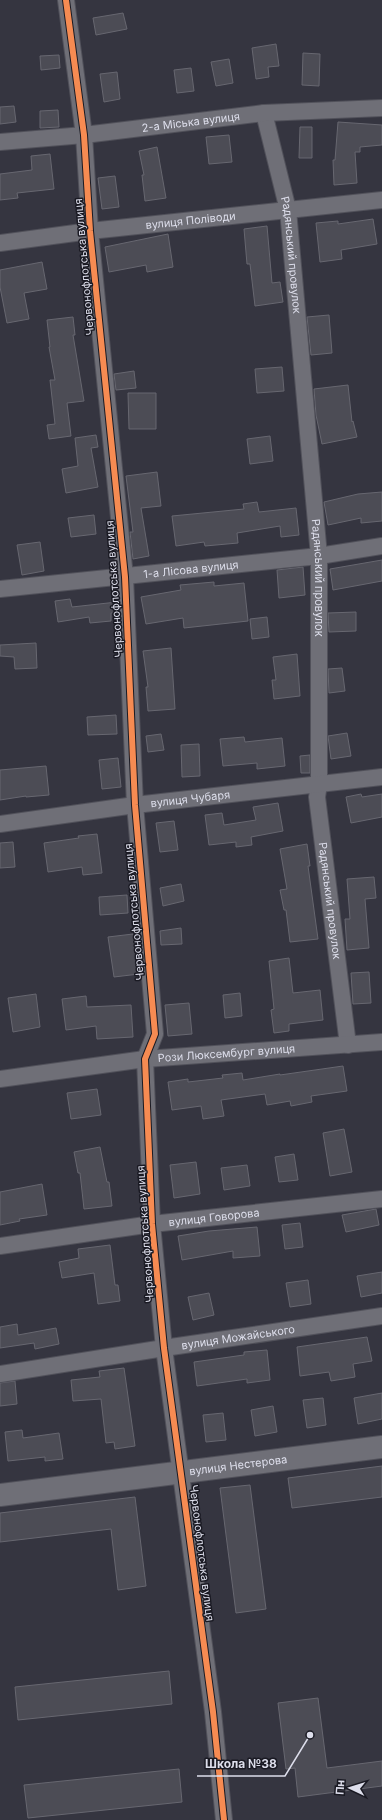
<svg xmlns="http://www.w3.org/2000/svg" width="382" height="1820" viewBox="0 0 382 1820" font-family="Inter,sans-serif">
<rect width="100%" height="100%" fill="#353540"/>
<path fill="#4c4c55" stroke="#676770" d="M123 13 127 29 96 35 93 18Z
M276 44 279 66 268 67 269 77 256 79 252 48Z
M303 53 320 54 319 86 302 85Z
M59 55 60 68 41 70 40 56Z
M229 59 233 83 216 86 211 62Z
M191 68 194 91 177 93 174 70Z
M117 72 120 99 104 102 100 74Z
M14 106 16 122 0 124V107Z
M58 110 59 127 40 128V111Z
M338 122 382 125V145L360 147V152H355L357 183 334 185 333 160H335Z
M300 127H312V158H299Z
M229 135 232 162 209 164 206 137Z
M157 147 166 198 145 201 142 175H144L139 151Z
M50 154 54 189 17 193 18 198 0 200V174L32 170 31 156Z
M115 176 119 207 102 209 98 178Z
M373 219 377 244 341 250 342 259 320 262 316 223 338 221V224Z
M267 226 272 283 280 282 283 302 255 306 250 264H247L244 229Z
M168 234 173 267 147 272 146 265 109 272 105 247Z
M42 262 47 289 24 293 29 319 7 323 0 287V270Z
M329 315 332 353 311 355 307 317Z
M73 317 75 335H73L84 401 67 403 71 436 49 439 47 425 55 424 50 380H55L49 347H50L47 320Z
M282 367 284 391 257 393 255 369Z
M134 371 136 388 116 390 114 374Z
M348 385 352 422 353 421 357 437 322 444 316 415 314 389Z
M128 393H156V429H129Z
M96 435 98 447 91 448 98 487 66 493 62 469 78 466 75 438Z
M270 436 273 461 250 464 247 439Z
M157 472 161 506 141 508 149 556 133 559 130 532H133L126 476Z
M382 492V521L361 523V518L328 525 324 502 358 494Z
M257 502 259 512 296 508 299 535 281 537 280 526 237 533 238 543 205 546 204 542 176 546 172 516 244 509 243 504Z
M94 515 96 534 71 537 68 518Z
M40 542 44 571 22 575 17 545Z
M382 560V581L333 590 330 569Z
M303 567 305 595 279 598 277 570Z
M214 582V586L244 583 248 621 184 628 183 618 146 624 141 597 181 590 180 585Z
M70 599 72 607 117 602V612L111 613V621L90 623 89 617 58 622 55 601Z
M356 612V631L329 632 328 613Z
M267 617 269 637 252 639 250 619Z
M36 643 37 668 15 669 14 657 0 656V645Z
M171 648 175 709 148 711 146 687H148L143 651Z
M297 654 300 696 274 699 272 680H276L273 657Z
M342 668 345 691 329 693 328 669Z
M116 715 117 734 88 735 87 717Z
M347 733 351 756 331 759 328 736Z
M161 734 164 750 148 752 146 736Z
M244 737 245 742 282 738 285 766 257 769V763L223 766 220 739Z
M199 744 200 776 182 777 181 745Z
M310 755V773H301L300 756Z
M118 758 121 787 102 789 99 760Z
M46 766 49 795 26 797V796L0 800V770Z
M361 794 362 797 382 794V817L351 823 346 797Z
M278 803 283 831 251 837 252 845 236 847V842L209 845 205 815 222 813 224 825 256 820 253 807Z
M174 821 178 850 160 852 156 823Z
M97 834 102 873 83 875 82 867 48 872 44 843 79 838 78 836Z
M13 842 15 867 0 868V843Z
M307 844 310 866H308L318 939 290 942 286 910H284L280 890 287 889 280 849Z
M374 877 376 898 365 899 369 948 347 950 345 919H350L347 879Z
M181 884 184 901 163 906 160 888Z
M127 895 128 913 100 915 99 897Z
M181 928 182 944 161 945 160 931Z
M133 934 139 974 114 977 108 937Z
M289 958 293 993 320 990 323 1020 289 1024V1031L274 1033 271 1010 274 1009 269 961Z
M369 972 371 1003 353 1004 351 973Z
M240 993 242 1016 225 1018 223 995Z
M36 994 40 1027 13 1032 8 998Z
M86 996 87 1007 131 1005 133 1037 97 1039 96 1026 66 1030 62 999Z
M189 1003 192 1034 168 1036 165 1005Z
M343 1066 347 1091 311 1096 312 1102 291 1106 290 1101 267 1105 265 1094 221 1100 224 1116 203 1119 201 1106 172 1110 168 1082 188 1079V1082L223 1078 222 1075 242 1073 243 1080 280 1074V1075Z
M97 1089 101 1115 71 1119 67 1093Z
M344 1129 352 1172 330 1176 323 1133Z
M100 1147 107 1182H109L112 1206 84 1209 80 1173H78L74 1152Z
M294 1154 298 1180 279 1182 275 1157Z
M196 1162 200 1194 174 1198 170 1165Z
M247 1165 250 1186 224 1190 221 1168Z
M42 1184 47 1215 19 1219 20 1221 0 1225V1192Z
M376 1209 379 1225 346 1232 342 1215Z
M300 1223 303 1247 285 1249 282 1225Z
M257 1227 260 1256 233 1258V1251L182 1260 178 1236 209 1231Z
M110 1245 115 1285H118L120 1301 98 1304 94 1273 62 1278 59 1262 79 1258 78 1249Z
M382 1272V1293L361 1297 357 1276Z
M308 1280 311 1304 290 1307 286 1283Z
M209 1293 214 1315 193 1320 188 1297Z
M17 1324 18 1335 56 1328 59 1344 35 1349 34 1343 0 1348V1327Z
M367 1337 372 1361 353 1364 355 1377 331 1381 329 1372 300 1376 297 1347Z
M267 1350 270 1380 247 1383V1379L197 1386 194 1362 244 1355V1352Z
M124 1368 135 1446 115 1449 114 1442 106 1443 101 1399 73 1401 71 1380 100 1377 99 1371Z
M15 1381 17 1404 0 1406V1383Z
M382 1393V1419L358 1424 354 1398Z
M323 1398 326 1425 307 1428 303 1400Z
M273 1406 277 1432 255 1436 251 1410Z
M223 1413 226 1440 206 1442 203 1415Z
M22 1430 23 1438 59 1433 63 1459 45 1461V1457L8 1461 5 1432Z
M382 1466V1497L292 1508 288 1478Z
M250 1485 266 1609 236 1613 220 1488Z
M135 1497 146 1586 118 1590 111 1529 0 1542V1513Z
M169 1671 172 1704 18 1720 15 1687Z
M318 1698 327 1768 382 1761V1786L298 1797 295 1768 286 1769 278 1703Z
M179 1769 182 1802 28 1818 24 1785Z"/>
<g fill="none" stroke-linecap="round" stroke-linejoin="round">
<g stroke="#51515a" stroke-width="18">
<g id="street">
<path d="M66 0 84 135 90 231 125 577 135 805 155 1034 145 1059 152 1224 164 1348 213 1712 224 1820"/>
<path id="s1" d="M264 113 288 210 319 556V784L317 797 348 1045"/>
<path id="s2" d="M0 142 84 135 264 113 382 108"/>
<path id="s3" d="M0 243 90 231 382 200"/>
<path id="s4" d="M0 589 319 556 382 546"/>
<path id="s5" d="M0 824 135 805 382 777"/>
<path id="s6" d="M0 1079 145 1059 382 1042"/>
<path id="s7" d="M0 1246 152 1224 382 1199"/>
<path id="s8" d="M0 1374 164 1348 382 1316"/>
</g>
</g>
<g stroke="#51515a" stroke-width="24">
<g id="secondary">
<path id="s9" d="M0 1495 382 1447"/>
</g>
</g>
<use href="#street" stroke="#6f6f77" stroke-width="16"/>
<use href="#secondary" stroke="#6f6f77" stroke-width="22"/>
<g stroke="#1a1a23" stroke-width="8">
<path id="cycleway" d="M66 0 84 135 90 231 125 577 135 805 155 1034 145 1059 152 1224 164 1348 213 1712 224 1820"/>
</g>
<use href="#cycleway" stroke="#f68b52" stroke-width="6"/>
</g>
<g text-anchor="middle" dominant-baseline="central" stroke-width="3" stroke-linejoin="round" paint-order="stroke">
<g font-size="11" fill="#dddeeb" stroke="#1a1a23">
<text stroke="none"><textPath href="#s2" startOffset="192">2-а Міська вулиця</textPath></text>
<text stroke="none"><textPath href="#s3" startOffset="192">вулиця Поліводи</textPath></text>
<text stroke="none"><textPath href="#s1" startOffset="145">Радянський провулок</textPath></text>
<text transform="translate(84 267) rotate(-95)">Червонофлотська вулиця</text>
<text stroke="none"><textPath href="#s4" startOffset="192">1-а Лісова вулиця</textPath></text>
<text stroke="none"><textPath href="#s1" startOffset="469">Радянський провулок</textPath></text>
<text transform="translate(114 589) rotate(-94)">Червонофлотська вулиця</text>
<text stroke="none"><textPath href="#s5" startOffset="192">вулиця Чубаря</textPath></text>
<text stroke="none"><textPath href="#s1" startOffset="793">Радянський провулок</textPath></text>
<text transform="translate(134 912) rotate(-95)">Червонофлотська вулиця</text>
<text stroke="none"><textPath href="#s6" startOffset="228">Рози Люксембург вулиця</textPath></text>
<text stroke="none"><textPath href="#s7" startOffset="216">вулиця Говорова</textPath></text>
<text transform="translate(145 1234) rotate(-94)">Червонофлотська вулиця</text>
<text stroke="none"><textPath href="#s8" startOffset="241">вулиця Можайського</textPath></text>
<text stroke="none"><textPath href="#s9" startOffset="240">вулиця Нестерова</textPath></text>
<text transform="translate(202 1553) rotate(83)">Червонофлотська вулиця</text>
</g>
</g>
<path fill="none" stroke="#dddeeb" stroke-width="1.5" d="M310 1735L285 1776H197"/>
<circle fill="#dddeeb" stroke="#1a1a23" stroke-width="1.5" cx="310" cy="1735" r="4"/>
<g font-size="12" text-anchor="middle" font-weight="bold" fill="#dddeeb" stroke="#1a1a23" stroke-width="3" stroke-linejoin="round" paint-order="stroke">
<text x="241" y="1768">Школа №38</text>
</g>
<g transform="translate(350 1788) rotate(274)" stroke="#1a1a23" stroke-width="3" paint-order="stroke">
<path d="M0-3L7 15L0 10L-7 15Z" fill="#dddeeb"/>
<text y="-6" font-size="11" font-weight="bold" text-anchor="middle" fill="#dddeeb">Пн</text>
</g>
</svg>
